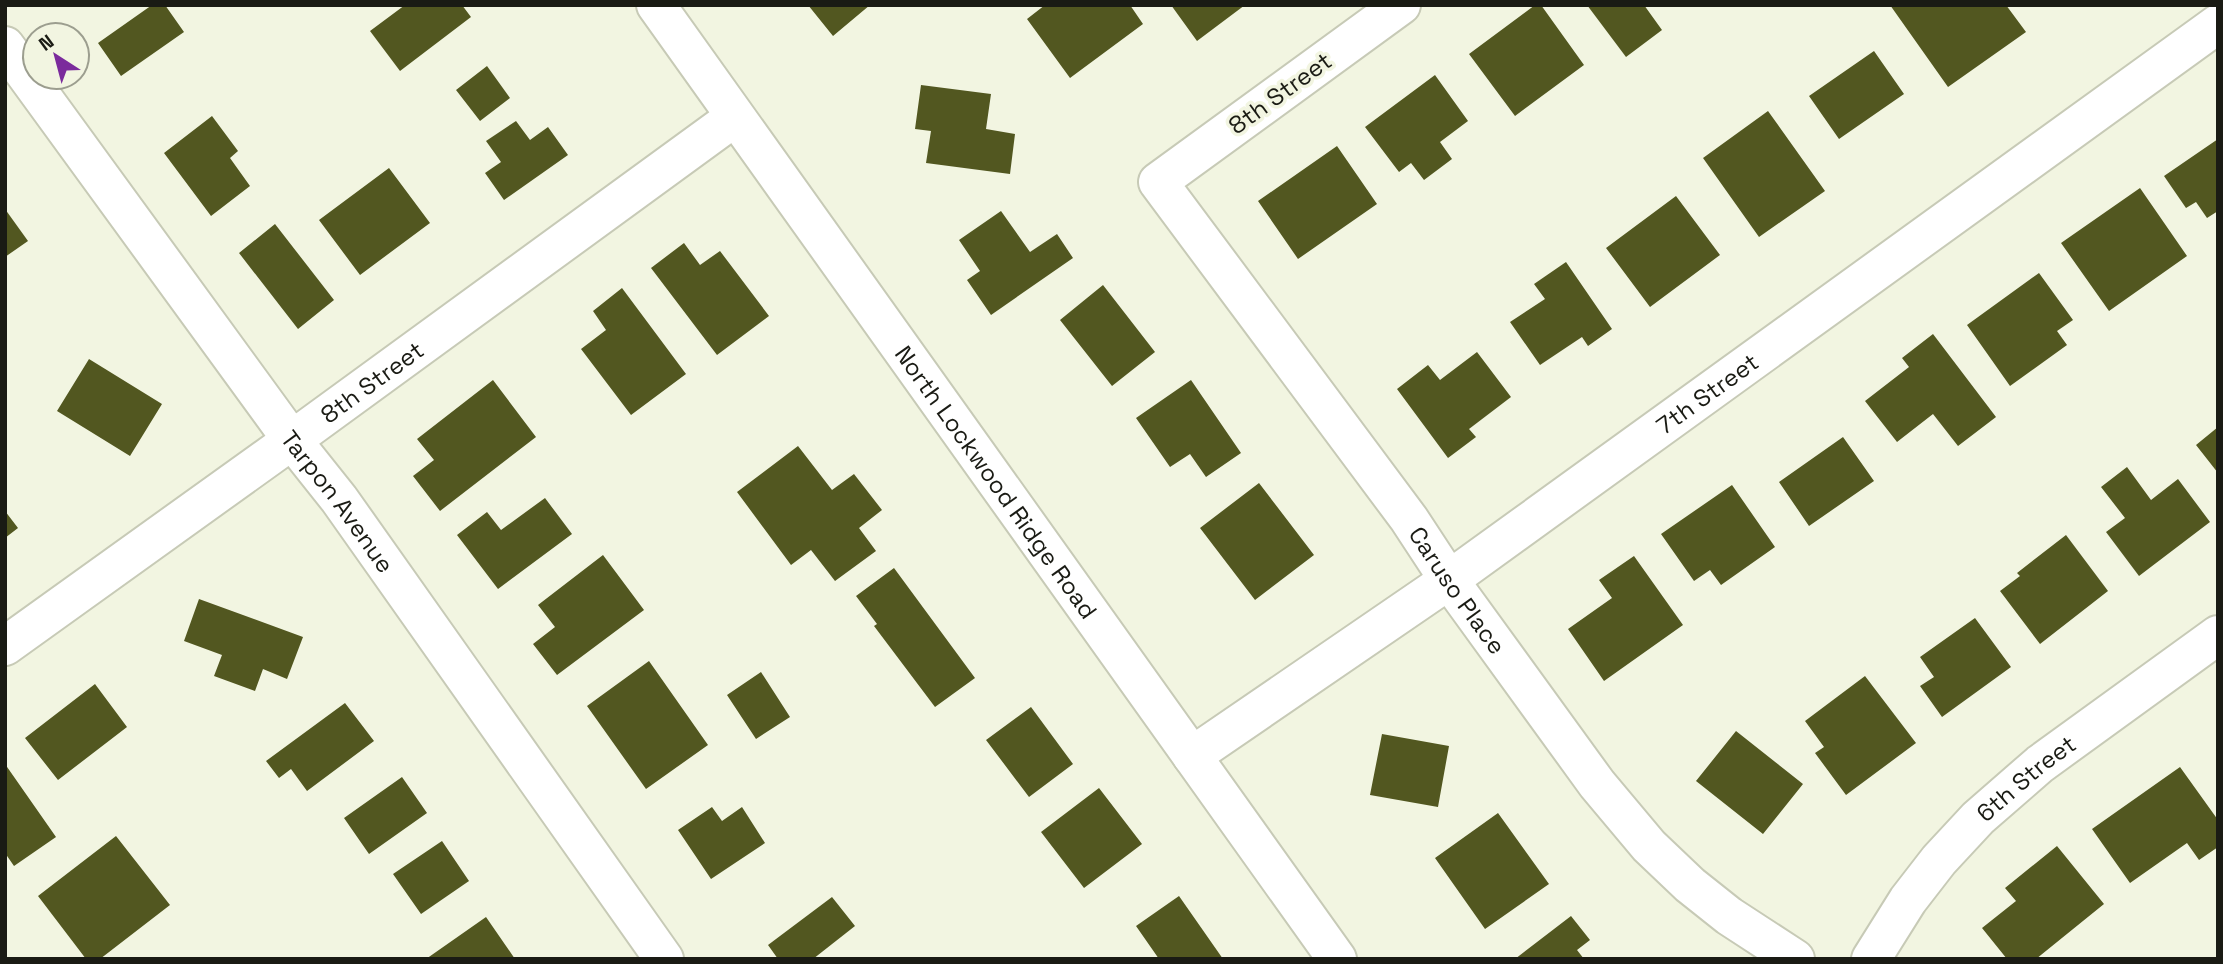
<svg xmlns="http://www.w3.org/2000/svg" width="2223" height="964" viewBox="0 0 2223 964" font-family="'Space Grotesk',sans-serif">
<rect width="100%" height="100%" fill="#f2f5e1"/>
<path fill="#525720" d="M152 5H165L184 32 121 76 98 43Z
M405 5H462L471 17 400 71 370 31Z
M808 5H870L833 36Z
M1045 5H1130L1143 24 1070 78 1027 19Z
M1171 5H1245L1197 41Z
M1535 5H1541L1584 65 1515 116 1469 54Z
M1587 5H1644L1662 30 1626 57Z
M1890 5H2006L2026 32 1948 87Z
M1874 51 1904 94 1839 139 1809 96Z
M487 66 510 98 480 121 456 90Z
M1435 75 1468 121 1440 142 1452 159 1424 180 1411 163 1399 172 1365 127Z
M921 85 991 94 986 129 1015 134 1010 174 926 163 931 131 915 129Z
M1768 111 1825 191 1759 237 1703 158Z
M212 116 238 151 230 158 250 186 211 216 164 153Z
M516 121 530 140 548 127 568 155 504 200 485 173 501 162 486 141Z
M2218 139V211L2207 218 2196 202 2186 208 2164 176Z
M1337 146 1377 204 1298 259 1258 201Z
M389 168 430 223 360 275 319 220Z
M2140 188 2187 256 2109 311 2061 243Z
M1676 196 1720 255 1650 307 1606 248Z
M5 209 28 241 5 257Z
M1001 211 1030 252 1057 234 1073 258 991 315 967 280 980 271 959 240Z
M275 224 334 300 298 329 239 253Z
M684 243 700 265 720 251 769 316 717 355 651 268Z
M1566 262 1612 329 1588 346 1582 337 1540 365 1510 322 1545 299 1534 284Z
M2039 273 2073 320 2057 331 2067 345 2010 386 1967 325Z
M1103 285 1155 352 1112 386 1060 320Z
M622 288 686 374 631 415 581 349 606 330 593 311Z
M1933 334 1996 417 1958 446 1933 414 1897 442 1865 401 1909 367 1902 358Z
M1477 352 1511 397 1469 429 1476 437 1448 458 1397 389 1428 365 1440 380Z
M89 359 162 404 130 456 57 411Z
M493 380 536 437 440 511 413 476 434 460 417 439Z
M1191 380 1241 453 1206 477 1190 454 1170 467 1136 418Z
M2218 427V473L2196 445Z
M1843 437 1874 481 1809 526 1779 482Z
M798 446 832 490 854 474 882 510 859 528 876 551 835 581 811 550 791 565 737 492Z
M2127 467 2151 500 2178 479 2210 522 2139 576 2106 532 2125 518 2101 487Z
M1259 483 1314 555 1255 600 1200 528Z
M1732 485 1775 547 1721 585 1710 570 1694 581 1661 534Z
M545 498 572 534 498 589 457 535 487 512 501 530Z
M5 511 18 528 5 538Z
M2066 535 2108 591 2040 644 2000 591 2020 576 2017 573Z
M603 555 644 610 557 675 533 644 555 627 538 605Z
M1634 556 1683 625 1604 681 1568 629 1612 598 1599 580Z
M894 568 975 678 935 707 874 626 877 624 856 596Z
M199 599 303 637 287 679 263 669 255 691 214 676 222 655 184 641Z
M1975 618 2011 667 1942 717 1920 686 1934 677 1920 657Z
M649 661 708 745 646 789 587 706Z
M761 672 790 717 756 739 727 695Z
M1865 676 1916 743 1846 795 1815 753 1824 747 1805 721Z
M95 684 127 727 58 780 25 738Z
M345 703 374 741 307 791 291 769 279 778 266 761Z
M1031 707 1073 764 1029 797 986 740Z
M1736 731 1803 784 1763 834 1696 781Z
M1382 734 1449 746 1438 807 1370 795Z
M5 764 56 837 14 866 5 853Z
M2180 767 2218 820V847L2199 860 2187 843 2130 883 2092 829Z
M402 777 427 813 369 854 344 818Z
M1099 788 1142 844 1084 888 1041 832Z
M712 807 722 821 742 807 765 843 711 879 678 830Z
M1498 813 1549 884 1485 929 1435 858Z
M116 836 170 905 100 959H86L38 896Z
M442 841 469 881 421 914 393 874Z
M2057 846 2104 904 2036 959H2007L1982 928 2016 901 2005 888Z
M1179 896 1223 959H1159L1136 926Z
M832 897 855 926 813 959H778L768 945Z
M1571 916 1590 940 1577 950 1584 959H1515Z
M486 917 515 959H426Z"/>
<g fill="none" stroke-linecap="round" stroke-linejoin="round">
<g stroke="#c7cab6" stroke-width="42">
<g id="minor">
<path id="s1" d="M656 5 1337 959"/>
<path id="s2" d="M1401 5 1158 182 1409 519 1449 580 1597 784 1649 846 1690 885 1729 916 1795 959"/>
<path id="s3" d="M5 46 292 440 339 499 664 959"/>
<path id="s4" d="M5 646 292 440 735 117"/>
<path id="s5" d="M1192 756 1449 580 2218 24"/>
<path id="s6" d="M1871 959 1908 900 1939 860 1978 818 2040 764 2218 635"/>
</g>
</g>
<use href="#minor" stroke="#fff" stroke-width="38"/>
</g>
<g text-anchor="middle" dominant-baseline="central" stroke-width="7" stroke-linejoin="round" paint-order="stroke">
<g font-size="24" fill="#1a1b14" stroke="#f2f5e1">
<text transform="translate(1280 93) rotate(-36)">8th Street</text>
<text stroke="none"><textPath href="#s4" startOffset="452">8th Street</textPath></text>
<text stroke="none"><textPath href="#s5" startOffset="630">7th Street</textPath></text>
<text stroke="none"><textPath href="#s1" startOffset="586">North Lockwood Ridge Road</textPath></text>
<text stroke="none"><textPath href="#s3" startOffset="564">Tarpon Avenue</textPath></text>
<text stroke="none"><textPath href="#s2" startOffset="807">Caruso Place</textPath></text>
<text stroke="none"><textPath href="#s6" startOffset="240">6th Street</textPath></text>
</g>
</g>
<rect width="2223" height="964" fill="none" stroke="#1a1b14" stroke-width="14"/>
<g transform="translate(56 56) rotate(324)"><circle r="33" fill="#f2f5e1" stroke="#9c9e8f" stroke-width="2"/>
<path d="M0-5L12 26L0 18L-12 26Z" fill="#7b2b9c"/>
<text y="-10" font-size="19" font-weight="bold" text-anchor="middle" fill="#1a1b14">N</text>
</g>
</svg>
